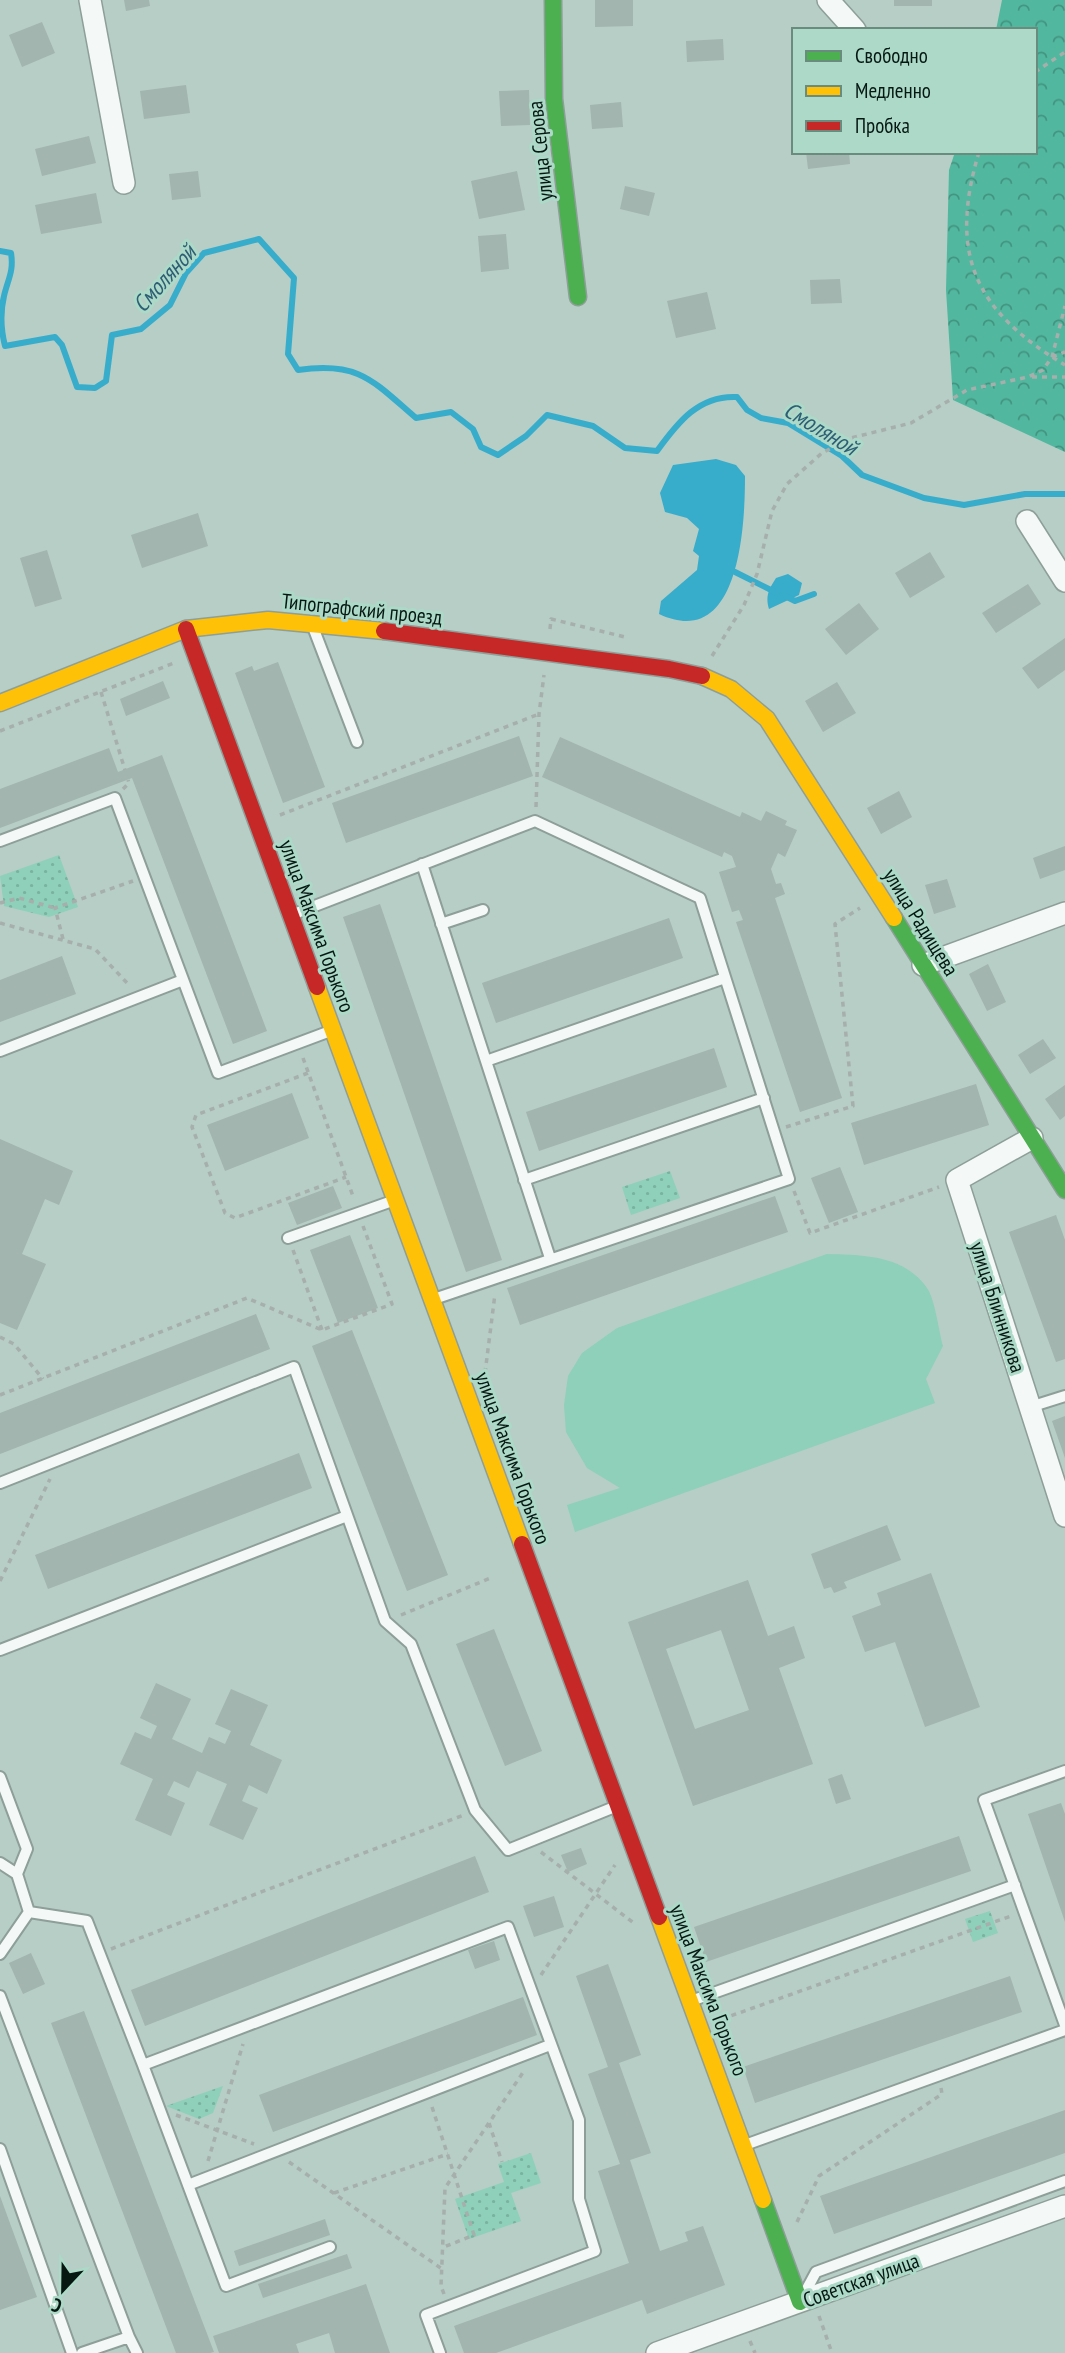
<svg xmlns="http://www.w3.org/2000/svg" width="1065" height="2353" viewBox="0 0 1065 2353" font-family="'PT Sans Narrow',sans-serif">
<defs>
<pattern id="forest-crowns" width="20" height="18" patternUnits="userSpaceOnUse" patternTransform="scale(1.75)"><rect width="20" height="18" fill="#52b79f"/><path d="M2 6a3 3 0 1 1 6 0M12 15a3 3 0 1 1 6 0" fill="none" stroke="#429480"/></pattern>
<pattern id="park-dots" width="8" height="8" patternUnits="userSpaceOnUse" patternTransform="scale(1.75)"><rect width="8" height="8" fill="#8ed0b9"/><path d="M2 2h.1M6 6h.1" fill="none" stroke="#79b29e" stroke-width="1.8" stroke-linecap="round"/></pattern>
</defs>
<rect width="100%" height="100%" fill="#b6cec5"/>
<path fill="url(#forest-crowns)" d="M1002 0H1065V452L953 400 946 290 949 170 955 152H1035V30H996Z"/>
<path fill="url(#park-dots)" d="M59 855 78 907 49 917 4 906 0 876Z
M670 1171 680 1198 631 1215 622 1187Z
M990 1911 998 1933 973 1942 965 1919Z
M223 2086 213 2113 199 2119 166 2106Z
M531 2153 541 2183 511 2193 521 2221 469 2239 455 2199 504 2182 498 2164Z"/>
<path fill="#8ed0b9" d="M827 1254C863 1255 904 1255 927 1288 935 1299 939 1332 943 1346L926 1379 935 1403 575 1532 567 1505 620 1488 587 1468 566 1432 564 1405 568 1376 582 1353 617 1328Z"/>
<path fill="#38accb" d="M716 459 736 465 745 476C745 526 740 652 659 614L661 601 697 570 699 556 693 551 699 529 687 518 665 512 660 493 673 465Z
M788 574 802 583 799 595 769 609C765 596 769 589 776 578Z"/>
<g fill="none" stroke-linecap="round" stroke-linejoin="round">
<path stroke="#38accb" stroke-width="6" d="M0 251 11 253C14 271 8 279 4 296 0 313 1 330 5 346L55 337 62 345 77 387 95 388 106 381 112 335 141 329 170 305 186 273 204 253 259 239 294 278 288 354 298 370C359 361 373 381 416 418L451 412 473 429 481 447 498 455 526 436 547 415 593 426 625 448 657 451C678 422 699 395 737 397L747 410 761 418 788 423 842 456 862 475 924 498 964 505 1025 494H1065
M735 572 777 593
M787 597 795 601 814 594"/>
</g>
<path fill="#a2b5ae" fill-rule="evenodd" d="M124 0H149L150 6 126 11Z
M595 0H633V26L595 27Z
M894 0H932V6H894Z
M42 22 55 53 22 67 9 35Z
M723 39 724 60 687 62 686 41Z
M186 85 190 113 144 119 140 91Z
M529 90 530 125 501 126 499 91Z
M621 102 623 127 592 129 590 105Z
M89 136 96 163 42 176 35 149Z
M806 152H849L850 164 808 169Z
M198 171 201 197 172 200 169 174Z
M517 171 525 210 479 219 471 181Z
M625 186 655 193 649 216 620 209Z
M96 193 102 223 41 234 35 205Z
M506 234 509 269 481 272 478 236Z
M840 279 842 303 811 304 810 280Z
M707 292 716 329 676 338 667 301Z
M198 513 208 546 142 568 131 535Z
M47 550 62 599 35 607 20 558Z
M930 552 945 577 910 598 895 573Z
M1028 584 1041 604 996 633 982 613Z
M859 603 879 629 846 655 825 629Z
M1065 638V670L1038 689 1022 668Z
M278 662 325 787 283 803 235 673 252 666 254 671Z
M163 681 170 698 126 716 120 699Z
M837 682 856 713 823 732 805 701Z
M519 736 533 776 346 843 332 803Z
M560 737 740 817 742 812 761 821 766 811 787 821 785 825 797 830 785 857 778 853 771 869 776 884 781 883 785 894 775 898 842 1098 800 1112 736 922 743 920 739 910 732 912 719 872 736 867 732 856 724 852 722 857 542 777Z
M109 748 118 772 162 755 267 1031 233 1044 132 778 0 828V789Z
M899 791 912 817 881 834 867 808Z
M1065 846V870L1040 879 1033 858Z
M947 879 956 907 934 914 925 885Z
M380 904 502 1260 466 1272 343 917Z
M669 918 683 958 496 1023 482 983Z
M62 956 76 994 0 1022V980Z
M988 964 1006 1002 987 1011 969 974Z
M1043 1039 1056 1058 1030 1074 1018 1055Z
M714 1048 727 1087 539 1151 526 1112Z
M976 1084 989 1125 864 1165 851 1123Z
M1065 1085V1116L1060 1120 1045 1099Z
M292 1093 309 1138 225 1171 207 1125Z
M0 1139 73 1171 59 1205 45 1199 22 1254 46 1264 17 1330 0 1323Z
M840 1167 858 1212 829 1223 811 1178Z
M333 1186 342 1208 297 1225 288 1203Z
M775 1196 788 1232 520 1325 507 1288Z
M1056 1215 1065 1240V1359L1056 1362 1009 1232Z
M350 1235 378 1308 338 1323 310 1250Z
M256 1314 270 1349 0 1454V1413Z
M352 1330 448 1575 407 1591 312 1346Z
M1065 1416V1458L1052 1421Z
M299 1453 312 1488 48 1589 35 1555Z
M887 1525 901 1560 844 1582 847 1588 834 1593 831 1587 824 1589 811 1554Z
M931 1573 980 1707 925 1727 895 1642 865 1652 852 1616 881 1605 877 1593Z
M748 1580 768 1636 794 1626 805 1658 779 1668 813 1764 693 1806 628 1622ZM721 1630 749 1710 695 1729 666 1649Z
M494 1629 542 1751 505 1766 456 1644Z
M156 1683 191 1699 172 1739 202 1753 209 1737 225 1744 231 1731 215 1724 231 1689 268 1705 250 1745 282 1760 267 1794 249 1785 242 1801 258 1808 243 1840 209 1825 227 1784 197 1771 189 1788 174 1781 167 1795 185 1803 171 1836 135 1820 153 1779 120 1764 135 1732 151 1739 157 1726 140 1718Z
M842 1774 851 1799 836 1804 828 1779Z
M1061 1803 1065 1814V1922L1028 1814Z
M959 1836 971 1871 706 1962 694 1927Z
M581 1848 587 1864 568 1872 561 1855Z
M475 1856 489 1892 145 2026 131 1990Z
M554 1896 564 1927 534 1937 523 1906Z
M494 1941 500 1960 475 1969 468 1950Z
M31 1953 45 1984 23 1994 9 1963Z
M608 1964 641 2055 619 2063 651 2153 630 2160 660 2251 688 2241 685 2232 703 2226 725 2285 647 2314 642 2300 496 2353H464L454 2326 629 2263 598 2171 620 2164 588 2074 608 2067 576 1976Z
M1010 1976 1022 2012 755 2103 743 2067Z
M523 1997 537 2035 273 2132 259 2095Z
M84 2011 214 2352 210 2353H176L51 2023Z
M1065 2110V2153L834 2234 820 2196Z
M0 2196 37 2297 0 2310Z
M325 2219 330 2235 239 2266 234 2251Z
M347 2254 352 2268 263 2298 258 2284Z
M366 2284 390 2353H335L329 2333 296 2344 299 2353H219L213 2336Z"/>
<g fill="none" stroke-linecap="round" stroke-linejoin="round">
<g stroke="#8d9f98" stroke-width="14">
<path id="lane" d="M313 627 357 742
M0 841 115 798 218 1073 333 1030
M422 864 550 1258
M294 914 535 821 700 898 789 1179 434 1299
M441 924 483 910
M0 1051 183 980
M486 1061 725 978
M524 1180 764 1098
M288 1238 395 1200
M1030 1407 1065 1396
M0 1483 294 1367 385 1621 411 1644 475 1810 508 1850 617 1806
M0 1650 347 1516
M1065 1771 984 1800 1065 2025
M0 1777 27 1849 17 1874 29 1912 87 1921 143 2065 508 1927 579 2120V2199L595 2251 426 2315 440 2353
M0 1863 17 1874
M0 1954 29 1912
M0 1996 129 2337 82 2353
M691 2001 1015 1885
M143 2065 226 2286 330 2247
M745 2145 1065 2030
M0 2149 72 2353
M188 2185 550 2045
M802 2298 816 2272 1065 2181
M129 2337 137 2353"/>
</g>
<g stroke="#8d9f98" stroke-width="24">
<path id="street" d="M90 0 124 183
M828 0 855 30
M1027 521 1065 581
M923 965 1065 913
M1032 1138 957 1180 1065 1516
M657 2353 1065 2206"/>
</g>
<g stroke="#8d9f98" stroke-width="19">
<path id="fast" d="M553 0 554 99 578 297
M894 918 1065 1190
M763 2200 800 2302"/>
</g>
<g stroke="#8d9f98" stroke-width="19">
<path id="slow" d="M702 676 731 689 767 719 894 918
M0 703 186 629 268 620 384 631
M317 987 522 1544
M659 1917 763 2200"/>
</g>
<g stroke="#8d9f98" stroke-width="19">
<path id="jam" d="M186 629 317 987
M384 631 669 669 702 676
M522 1544 659 1917"/>
</g>
<path stroke="#a6afac" stroke-width="3.5" stroke-dasharray="5 5" stroke-linecap="butt" d="M1035 72 1065 52
M979 152C948 255 975 311 1065 365
M1052 357 1065 352
M1032 377H1065
M550 629 551 619 625 637
M712 656 744 605 757 574 772 511 787 484 822 453 851 438 911 423 967 390 1028 377 1043 370 1052 357 1065 306
M101 692 125 770
M0 731 174 663
M123 789 129 783 128 780
M536 807 539 714 544 675
M280 815 539 714
M0 903 19 898 55 908
M0 923 95 949 129 985
M63 939 55 908 133 881
M303 1058 354 1199
M308 1073 196 1115 192 1127 225 1213 235 1218 346 1177
M786 1127 853 1106 835 924 860 908
M794 1191 810 1233 939 1187
M293 1250 322 1330
M0 1337 14 1344 43 1379
M485 1373 495 1294
M0 1395 247 1298 322 1330 392 1304 363 1226
M0 1581 50 1479
M401 1615 493 1577
M541 1852 635 1924
M111 1949 464 1815
M541 1975 615 1865
M722 2019 1011 1916
M432 2107 474 2235 444 2247
M176 2115 254 2144
M489 2123 502 2162
M208 2161 243 2044
M289 2162 442 2269
M334 2193 448 2154
M797 2222 819 2176 942 2094 941 2088
M444 2294 441 2286 445 2188 524 2071
M819 2316 832 2353
M750 2341 755 2353"/>
<use href="#lane" stroke="#f4f8f6" stroke-width="10"/>
<use href="#street" stroke="#f4f8f6" stroke-width="21"/>
<use href="#fast" stroke="#4caf50" stroke-width="16"/>
<use href="#slow" stroke="#ffc107" stroke-width="16"/>
<use href="#jam" stroke="#c62828" stroke-width="16"/>
</g>
<g text-anchor="middle" dominant-baseline="central" stroke-width="6" stroke-linejoin="round" paint-order="stroke">
<g font-size="21" fill="#071812" stroke="#acd9c8">
<text transform="translate(540 151) rotate(-96)">улица Серова</text>
<text transform="translate(362 609) rotate(6)">Типографский проезд</text>
<text transform="translate(921 922) rotate(58)">улица Радищева</text>
<text transform="translate(317 926) rotate(70)">улица Максима Горького</text>
<text transform="translate(998 1307) rotate(72)">улица Блинникова</text>
<text transform="translate(513 1458) rotate(70)">улица Максима Горького</text>
<text transform="translate(709 1990) rotate(69)">улица Максима Горького</text>
<text transform="translate(861 2280) rotate(-20)">Советская улица</text>
</g>
<g font-size="23" font-style="italic" fill="#2d5e74" stroke="#acd9c8">
<text transform="translate(164 278) rotate(-48)">Смоляной</text>
<text transform="translate(821 428) rotate(31)">Смоляной</text>
</g>
</g>
<rect x="792" y="28" width="245" height="126" fill="#acd9c8" stroke="#6a8c7f" stroke-width="2"/>
<rect x="806" y="51" width="35" height="10" fill="#4caf50" stroke="#6a8c7f" stroke-width="2"/>
<text x="855" y="63" font-size="21" fill="#071812">Свободно</text>
<rect x="806" y="86" width="35" height="10" fill="#ffc107" stroke="#6a8c7f" stroke-width="2"/>
<text x="855" y="98" font-size="21" fill="#071812">Медленно</text>
<rect x="806" y="121" width="35" height="10" fill="#c62828" stroke="#6a8c7f" stroke-width="2"/>
<text x="855" y="133" font-size="21" fill="#071812">Пробка</text>
<g transform="translate(63 2290) rotate(202)" stroke="#acd9c8" stroke-width="5" paint-order="stroke">
<path d="M0-5L12 26L0 18L-12 26Z" fill="#071812"/>
<text y="-10" font-size="19" font-weight="bold" text-anchor="middle" fill="#071812">С</text>
</g>
</svg>
